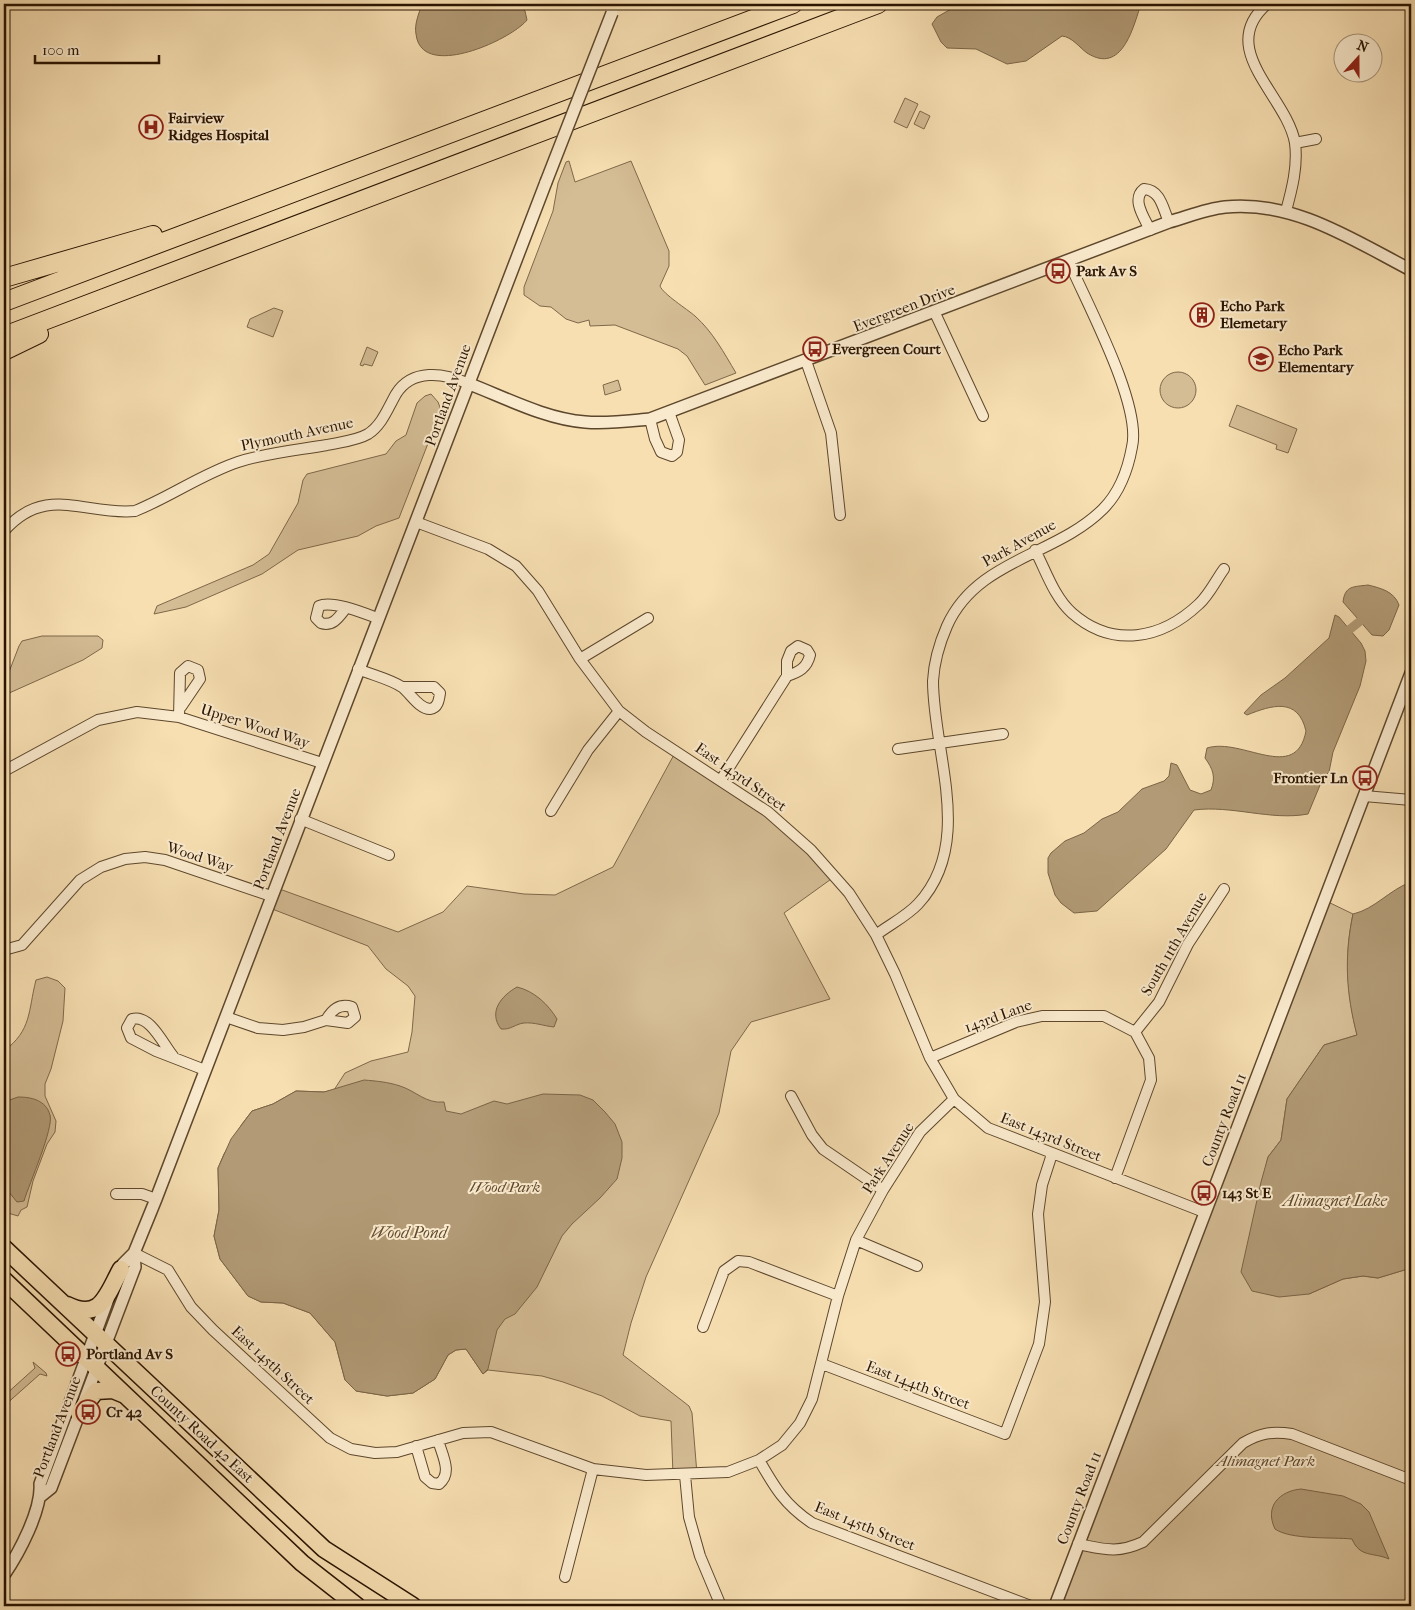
<svg xmlns="http://www.w3.org/2000/svg" width="1415" height="1610" viewBox="0 0 1415 1610" font-family="'IM FELL French Canon',serif">
<rect width="100%" height="100%" fill="#f7dfb2"/>
<filter id="stains"><feTurbulence type="fractalNoise" baseFrequency=".004" numOctaves="4"/><feColorMatrix values="0 0 0 0 .2 0 0 0 0 .09 0 0 0 0 .02 0 0 0 .5 -.17"/></filter>
<radialGradient id="worn" r=".72"><stop offset=".6" stop-color="#630" stop-opacity="0"/><stop offset="1" stop-color="#630" stop-opacity=".3"/></radialGradient>
<path fill="#d4bc94" stroke="#7f684a" d="M905 98 918 104 907 128 894 122Z
M920 111 930 116 924 129 914 124Z
M569 161 575 182 631 161 669 251V266L660 286C663 294 687 309 695 316 713 332 724 353 736 373L705 385 687 356 678 349 615 325 590 326 589 320 578 323 566 319 551 307 540 306 524 295V287L553 211 558 183 566 162Z
M274 308 283 311 273 337 247 327 250 319Z
M367 347 378 352 372 366 364 364 363 366 360 365Z
M1160 390a18 18 0 1 1 36 0a18 18 0 1 1-36 0Z
M618 380 621 390 605 395 603 385Z
M431 394 438 402 441 410 399 518 376 526 358 536 298 550 262 574 186 607 154 614 157 606 253 565 269 554 298 503 303 480 307 474 386 454 396 441 406 435 417 403 425 396Z
M1237 405 1297 429 1288 453 1276 449 1277 445 1229 426Z
M42 636H98L103 640 102 648 83 660 7 694 4 691V685L19 646 22 641Z
M676 751 768 812 834 877 784 913 830 999 751 1022 731 1051 719 1113 646 1277 631 1323 623 1355 689 1406 692 1413 697 1474 673 1475 671 1421 640 1416 602 1396 563 1382 542 1376 488 1370 483 1374 466 1349 456 1350 448 1355 435 1379 413 1393 387 1396 356 1391 345 1380 335 1342 310 1313 283 1303 261 1302 248 1296 220 1259 214 1236 219 1210 218 1168 224 1154 242 1124 252 1111 273 1104 296 1091 324 1092 334 1090 345 1073 371 1061 408 1052 412 1032 415 996 408 986 386 969 368 946 267 907 274 887 398 932 443 912 467 886 524 894 555 895 613 867Z
M1324 900 1353 914C1344 957 1347 993 1357 1035L1324 1045 1287 1099 1281 1140 1268 1157 1247 1250 1309 1294 1343 1279 1363 1276 1378 1278 1411 1268V1606H1055Z
M47 977 58 981 65 988 63 1021 51 1069 45 1084V1096L56 1121 55 1132 47 1144 33 1181 27 1207 21 1210 18 1216 8 1213 4 1208V1051C32 1030 28 1011 36 980Z
M33 1362 46 1373 47 1376 40 1374 4 1406V1396L35 1368Z"/>
<path fill="#b19a75" stroke="#7b6446" d="M422 4H518L525 11 527 20C511 40 421 81 416 34 414 25 419 13 422 4Z
M960 4H1060L1071 9 1090 4H1141C1133 28 1122 75 1087 53 1079 47 1072 37 1062 36L1026 61 1007 64 976 49 947 48 941 42 932 24 937 17Z
M1368 585C1380 588 1394 591 1399 605L1389 630 1383 636 1372 635 1343 602C1345 585 1354 587 1368 585Z
M1335 615 1339 617 1361 643 1365 651 1366 661 1360 686 1333 752 1329 772 1323 778 1308 814C1271 821 1232 805 1194 810L1166 849 1097 911 1074 913 1061 903 1055 895 1048 873V858L1051 853 1065 841 1084 833 1102 819 1118 812 1142 789 1164 781 1169 776 1171 763 1177 765 1190 790 1201 794 1211 790C1216 777 1213 769 1205 758L1207 748C1242 737 1296 784 1306 731 1298 697 1272 705 1247 715L1244 713 1261 695 1285 678 1329 638Z
M1411 882V1268L1378 1278 1363 1276 1343 1279 1309 1294 1279 1297 1252 1291 1241 1272 1261 1182 1268 1157 1281 1140 1287 1099 1324 1045 1357 1035C1346 993 1344 957 1353 914 1375 909 1389 890 1411 882Z
M517 987C534 991 548 1004 557 1019L554 1027C544 1026 534 1022 524 1023 515 1024 511 1030 501 1029 488 1012 501 996 517 987Z
M364 1080C376 1081 388 1082 400 1086 416 1091 426 1104 444 1102L446 1111 461 1114 494 1101 507 1104 543 1094 580 1095 593 1100 605 1112 615 1124 622 1142V1158L617 1179 600 1198 572 1224 562 1236 537 1287 515 1314 505 1319 497 1330 488 1369 483 1374 466 1349 456 1350 448 1355 435 1379 413 1393 387 1396 356 1391 345 1380 335 1342 310 1313 283 1303 261 1302 248 1296 220 1259 214 1236 219 1210 218 1168 231 1139 252 1111 273 1104 296 1091 324 1092Z
M18 1097C31 1097 46 1100 50 1115 54 1128 29 1184 24 1201L17 1202 4 1186V1102Z
M1301 1489 1343 1496 1361 1504 1369 1512 1389 1559C1373 1552 1360 1558 1352 1539 1331 1537 1291 1540 1275 1529 1264 1506 1280 1491 1301 1489Z"/>
<g fill="none" stroke-linecap="round" stroke-linejoin="round">
<path stroke="#b19a75" stroke-width="9" d="M1349 630 1359 622"/>
<g stroke="#5d472c" stroke-width="12">
<path id="minor" d="M1267 4C1215 49 1287 96 1295 143 1298 166 1292 189 1286 211
M1295 143 1316 139
M1150 230C1144 217 1131 199 1144 189 1161 190 1163 209 1169 222
M935 313 983 416
M806 361 831 433 840 515
M650 419 655 439 661 452 672 456 677 452 679 440 669 412
M416 522 488 549 516 566 538 591 580 659 619 711 646 732 768 812 811 850 849 893 876 935 895 974 930 1058 954 1099 988 1128 1204 1212
M4 531C46 483 86 516 135 511 170 497 202 474 238 462 266 453 298 450 327 445 340 442 356 441 368 434 382 425 388 408 396 394 412 368 444 373 467 383
M1035 550C1046 571 1054 597 1072 613 1113 649 1162 639 1199 604 1209 595 1216 580 1224 569
M346 608C339 617 333 627 321 623L316 618 319 606C332 600 364 613 377 618
M580 659 648 618
M358 669C372 675 390 679 402 687 410 693 419 709 430 709 438 708 439 700 440 693L434 687H402
M179 717 180 673 188 666 198 670 200 679 181 707
M898 749 1003 734
M4 771 98 720 137 712 179 717 322 763
M721 780 787 676C799 672 807 668 810 655L807 650 798 646 791 651 787 661V676
M1364 796 1411 800
M551 811 588 750 619 711
M300 819 389 855
M876 935C889 925 907 916 918 904 975 843 933 753 933 681 934 663 940 642 947 626 977 559 1056 556 1103 509 1119 493 1128 469 1132 447 1142 405 1087 304 1069 262
M4 950 22 945 80 880 101 867 125 859 145 857 165 860 271 896
M226 1017 258 1028 283 1030 304 1027 326 1020 348 1023 355 1017 352 1007C339 1003 332 1010 326 1020
M1135 1032 1159 1002 1188 944 1224 889
M173 1056C163 1044 150 1014 132 1019L127 1028 131 1038 156 1051 205 1070
M930 1058 1016 1022 1042 1016H1104L1135 1032
M791 1096 812 1135 823 1149 883 1190
M1115 1178 1151 1080 1149 1058 1135 1032
M116 1194H142L156 1199
M856 1240 917 1266
M134 1253 168 1270 191 1307 213 1330 330 1438 351 1449 375 1453 397 1452 463 1433 491 1432 593 1469 646 1475 728 1472 759 1460 782 1445 800 1423 812 1399 838 1296 856 1240 883 1190 920 1132 954 1099
M703 1327 724 1271 738 1261 749 1262 838 1296
M822 1364 1005 1434 1039 1344 1045 1302 1038 1214 1042 1185 1052 1154
M416 1446 425 1477 432 1483 439 1484C453 1473 442 1455 438 1440
M759 1460C775 1488 785 1505 812 1523L1031 1606
M685 1475 689 1517 700 1556 721 1606
M1078 1544C1104 1549 1117 1554 1143 1542L1243 1443C1260 1433 1272 1431 1292 1434L1411 1480
M565 1577 593 1469"/>
</g>
<g stroke="#5d472c" stroke-width="14">
<path id="tertiary" d="M467 383C504 397 545 419 585 422 607 424 628 421 650 419L1169 222C1187 217 1206 209 1225 207 1294 200 1353 240 1411 270
M118 1275 123 1264 134 1253 156 1199 546 182
M41 1496 51 1488 135 1267 134 1253
M4 1575C19 1553 42 1510 40 1484L108 1299
M1055 1606 1411 673"/>
</g>
<g stroke="#2a1400" stroke-width="19">
<path id="trunk" d="M4 1248 324 1549 413 1606
M4 1280 302 1563 357 1606
M67 1305C101 1322 107 1294 121 1269
M79 1413 96 1391 113 1390 125 1395"/>
</g>
<g stroke="#2a1400" stroke-width="20">
<path id="motorway" d="M4 278 153 235
M4 302 793 4
M4 336 878 4
M4 351 39 334"/>
</g>
<use href="#minor" stroke="#faeacd" stroke-width="10"/>
<use href="#tertiary" stroke="#faeacd" stroke-width="11"/>
<use href="#trunk" stroke="#f7dfb2" stroke-width="16"/>
<use href="#motorway" stroke="#f7dfb2" stroke-width="18"/>
<g stroke="#5d472c" stroke-width="14" stroke-linecap="butt">
<path id="tertiary-bridge" d="M546 182 612 13"/>
</g>
<use href="#tertiary-bridge" stroke="#faeacd" stroke-width="11"/>
</g>
<defs>
<g id="hospital-ring" transform="scale(1.25)"><circle r="9.5" fill="#faeacd" stroke="#8f2418" stroke-width="1.5"/><path d="M-5-5h3v3.5h4V-5h3V5h-3V1.5h-4V5h-3Z" fill="#8f2418"/></g>
<g id="bus-ring" transform="scale(1.25)"><circle r="9.5" fill="#faeacd" stroke="#8f2418" stroke-width="1.5"/><path d="M-5-6H5V4H4V6H2V4H-2V6H-4V4H-5ZM-3.5-4V0h7V-4ZM-3.5 1.2v1.5H-2V1.2ZM2 1.2v1.5H3.5V1.2Z" fill="#8f2418"/></g>
<g id="building-ring" transform="scale(1.25)"><circle r="9.5" fill="#faeacd" stroke="#8f2418" stroke-width="1.5"/><path d="M-4-6H4V6H1V3H-1V6H-4ZM-2.5-4.3h1.7v1.8h-1.7ZM.8-4.3h1.7v1.8H.8ZM-2.5-1h1.7V.8h-1.7ZM.8-1h1.7V.8H.8Z" fill="#8f2418"/></g>
<g id="school-ring" transform="scale(1.25)"><circle r="9.5" fill="#faeacd" stroke="#8f2418" stroke-width="1.5"/><path d="M0-5L7-2L0 1L-7-2ZM-4 1L0 2.5L4 1V4Q0 6-4 4Z" fill="#8f2418"/></g>
</defs>
<g fill-rule="evenodd">
<use href="#hospital-ring" x="151" y="127"/>
<use href="#bus-ring" x="1058" y="271"/>
<use href="#building-ring" x="1202" y="315"/>
<use href="#bus-ring" x="815" y="349"/>
<use href="#school-ring" x="1261" y="359"/>
<use href="#bus-ring" x="1365" y="778"/>
<use href="#bus-ring" x="1204" y="1193"/>
<use href="#bus-ring" x="68" y="1354"/>
<use href="#bus-ring" x="88" y="1412"/>
</g>
<g text-anchor="middle" dominant-baseline="central" stroke-width="4" stroke-linejoin="round" paint-order="stroke">
<g font-size="15" font-weight="bold" fill="#2a1400" stroke="#faeacd" text-anchor="start">
<text x="168" y="118">Fairview<tspan x="168" dy="17">Ridges Hospital</tspan></text>
<text x="1076" y="271">Park Av S</text>
<text x="1220" y="306">Echo Park<tspan x="1220" dy="17">Elemetary</tspan></text>
<text x="832" y="349">Evergreen Court</text>
<text x="1278" y="350">Echo Park<tspan x="1278" dy="17">Elementary</tspan></text>
<text x="1348" y="778" text-anchor="end">Frontier Ln</text>
<text x="1222" y="1193">143 St E</text>
<text x="86" y="1354">Portland Av S</text>
<text x="106" y="1412">Cr 42</text>
</g>
<g font-size="15" fill="#2a1400" stroke="#faeacd">
<text transform="translate(904 308) rotate(-21)">Evergreen Drive</text>
<text transform="translate(448 395) rotate(-70)">Portland Avenue</text>
<text transform="translate(297 434) rotate(-12)">Plymouth Avenue</text>
<text transform="translate(1019 543) rotate(-29)">Park Avenue</text>
<text transform="translate(255 726) rotate(18)">Upper Wood Way</text>
<text transform="translate(741 777) rotate(35)">East 143rd Street</text>
<text transform="translate(277 839) rotate(-69)">Portland Avenue</text>
<text transform="translate(200 857) rotate(18)">Wood Way</text>
<text transform="translate(1174 944) rotate(-60)">South 11th Avenue</text>
<text transform="translate(998 1016) rotate(-20)">143rd Lane</text>
<text transform="translate(1224 1120) rotate(-69)">County Road 11</text>
<text transform="translate(1051 1137) rotate(22)">East 143rd Street</text>
<text transform="translate(888 1158) rotate(-57)">Park Avenue</text>
<text transform="translate(273 1365) rotate(43)">East 145th Street</text>
<text transform="translate(918 1385) rotate(21)">East 144th Street</text>
<text transform="translate(57 1427) rotate(-69)">Portland Avenue</text>
<text transform="translate(202 1434) rotate(43)">County Road 42 East</text>
<text transform="translate(1079 1498) rotate(-69)">County Road 11</text>
<text transform="translate(865 1526) rotate(22)">East 145th Street</text>
</g>
<g font-size="15" font-style="italic" fill="#5d462c" stroke="#faeacd">
<text x="505" y="1187">Wood Park</text>
<text x="1266" y="1461">Alimagnet Park</text>
</g>
<g font-size="16" font-style="italic" fill="#604a2f" stroke="#faeacd">
<text x="1335" y="1200">Alimagnet Lake</text>
<text x="409" y="1232">Wood Pond</text>
</g>
</g>
<rect width="1415" height="1610" fill="none" stroke="#f7dfb2" stroke-width="20"/>
<rect x="5" y="5" width="1405" height="1600" fill="none" stroke="#2a1400" stroke-width="2.5"/>
<rect x="10" y="10" width="1395" height="1590" fill="none" stroke="#2a1400"/>
<g transform="translate(1358 58) rotate(21)"><circle r="24" fill="#faeacd" stroke="#a7947b"/>
<path d="M0-4L9 19L0 12L-9 19Z" fill="#8f2418"/>
<text y="-8" font-size="14" font-weight="bold" text-anchor="middle" fill="#2a1400">N</text>
</g>
<path d="M35 55v8h124v-8" fill="none" stroke="#2a1400" stroke-width="2.5"/>
<text x="42" y="55" font-size="15" fill="#2a1400" stroke="#faeacd" stroke-width="4" paint-order="stroke">100 m</text>
<rect width="100%" height="100%" filter="url(#stains)"/>
<rect width="100%" height="100%" fill="url(#worn)"/>
</svg>
